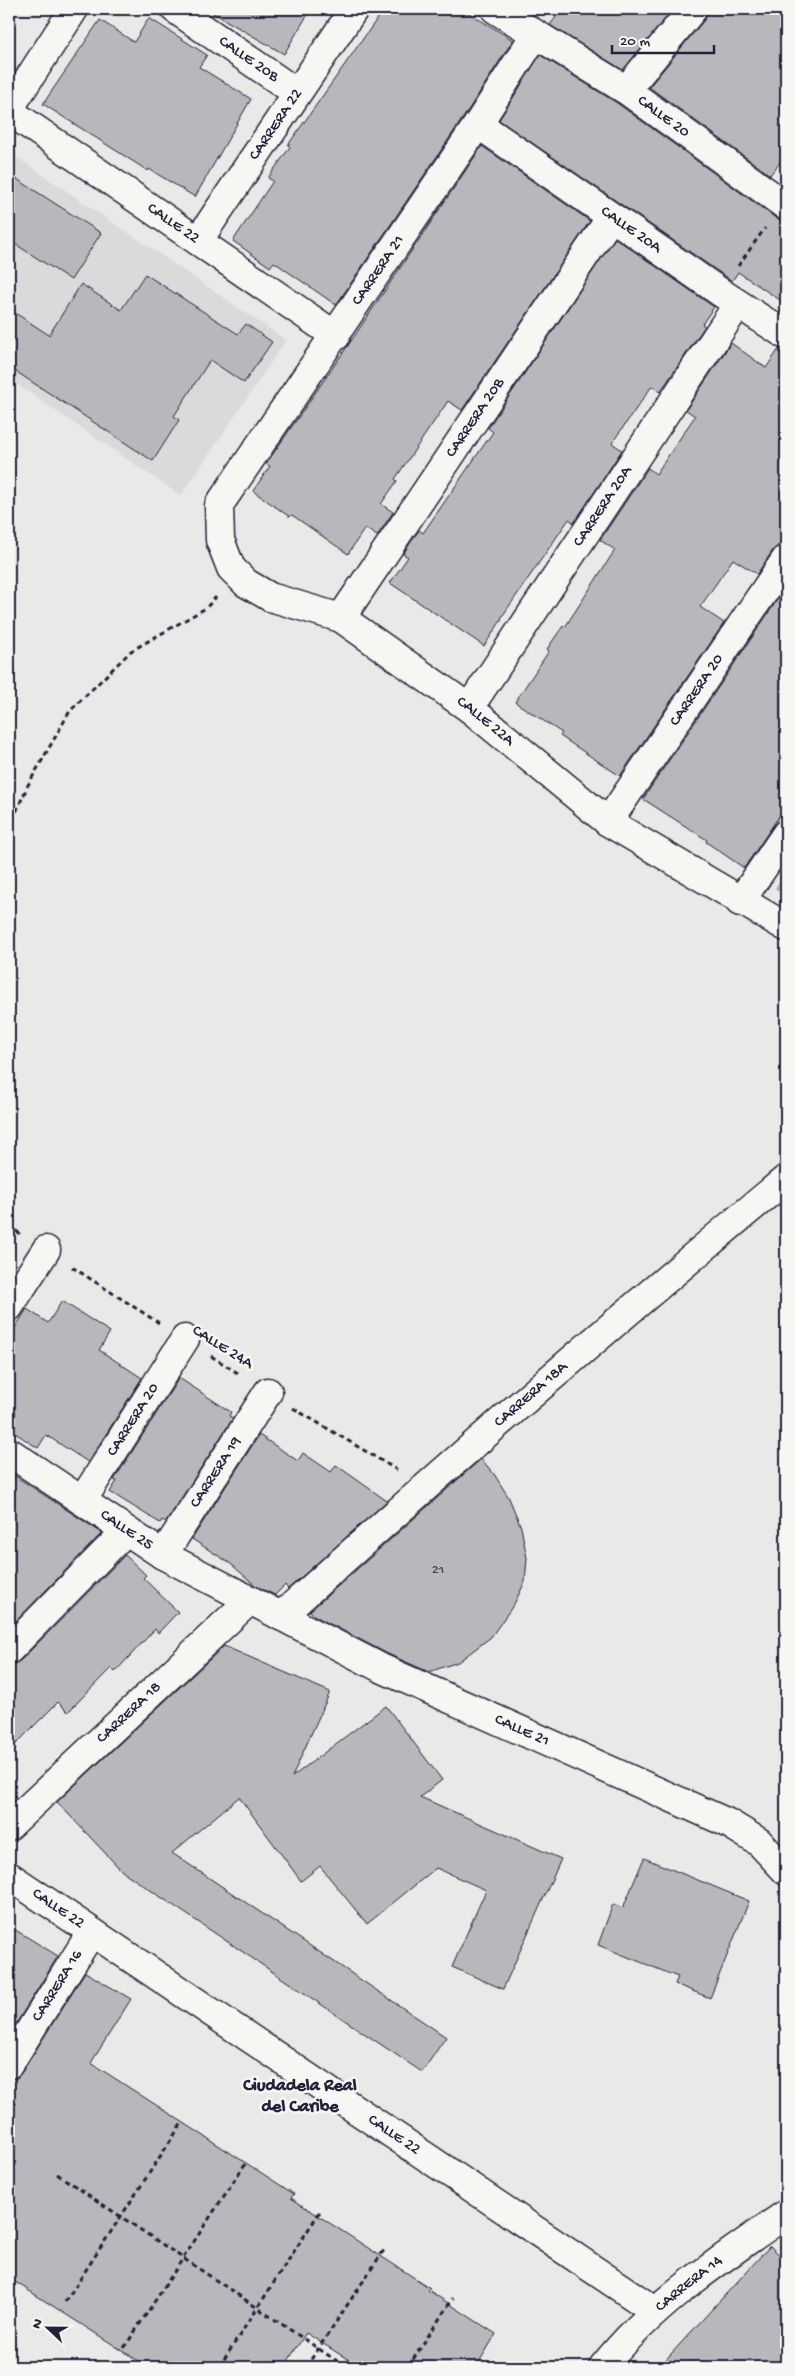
<svg xmlns="http://www.w3.org/2000/svg" width="795" height="2376" viewBox="0 0 795 2376" font-family="'Gochi Hand',sans-serif">
<rect width="100%" height="100%" fill="#e9e9e7"/>
<filter id="ink" filterUnits="userSpaceOnUse"><feTurbulence type="fractalNoise" baseFrequency=".02" numOctaves="2"/><feDisplacementMap in="SourceGraphic" scale="10" xChannelSelector="R" yChannelSelector="G"/><feConvolveMatrix kernelMatrix="1 2 1 2 8 2 1 2 1" color-interpolation-filters="sRGB"/></filter>
<g filter="url(#ink)">
<path fill="#dadada" d="M9 152 286 340 181 496 9 379Z"/>
<path fill="#ccccce" stroke="#777784" d="M786 873V895L776 888Z"/>
<path fill="#b8b8bc" stroke="#22223b" d="M206 9H311L284 54Z
M384 9H462L513 40 465 115 336 305 274 262 270 267 233 241 273 181 268 178 290 147 288 145Z
M562 9H673L623 70 550 25Z
M708 9H786V155L770 175 649 87 705 19Z
M149 18 207 55 199 67 251 99 195 197 149 169 148 171 43 104 100 20 134 42Z
M540 55 617 103 777 219 786 221V304L738 272 732 281 499 120Z
M482 146 590 221 462 410 448 401 395 479 397 481 381 504 393 512 377 536 365 528 348 554 292 515 290 517 253 491 270 466 266 464 349 344Z
M9 174 101 233 71 280 9 240Z
M615 238 714 307 702 324 705 326 660 392 652 386 612 443 622 450 574 523 569 519 501 618 502 619 484 646 390 583 408 557 403 554 419 530 423 533 493 432 488 428Z
M145 274 238 334 246 324 272 342 244 383 210 360 174 416 179 420 153 461 9 367V309L49 335 81 284 121 310Z
M731 343 766 368 779 349 786 350V544L779 545 773 550 757 574 733 559 700 607 724 623 620 776 560 736 562 733 515 702 549 651 547 649 563 626 565 627 615 550 600 540 648 468 656 474 695 416 686 410Z
M786 587V806L744 868 706 842 707 840 643 799Z
M62 1301 110 1332 99 1350 142 1378 88 1462 46 1435 38 1448 9 1429V1337L27 1309 48 1323Z
M179 1378 231 1412 229 1416 233 1418 166 1522 162 1520 160 1523 110 1492 117 1481 114 1480Z
M259 1435 298 1461 303 1453 331 1472 336 1465 387 1501 288 1589 285 1585 275 1595 256 1586 231 1564 192 1539Z
M481 1459 494 1474 509 1498 521 1527 527 1558 525 1582 514 1604 491 1637 458 1662 429 1672 388 1654 315 1616 310 1611Z
M9 1472 102 1533 9 1628Z
M125 1555 146 1575 143 1578 178 1612 158 1633 155 1629 115 1672 111 1668 68 1712 58 1702 9 1751V1665L20 1661Z
M224 1646 330 1692 292 1777 386 1706 442 1780 420 1797 561 1859 503 1989 452 1967 486 1890 436 1868 367 1924 320 1866 301 1881 239 1797 172 1853 446 2037 422 2072 122 1871 57 1802Z
M644 1858 749 1901 710 1998 675 1984 678 1977 598 1945 613 1904 623 1908Z
M9 1926 58 1956 9 2035Z
M85 1972 131 1999 91 2063 294 2194 291 2198 430 2288 428 2290 496 2334 476 2367H360L306 2333 284 2367H148L9 2278V2080L17 2078 22 2072Z
M770 2246 786 2261V2367H659Z"/>
<g fill="none" stroke-linecap="round" stroke-linejoin="round">
<g stroke="#22223b" stroke-width="31">
<g id="minor">
<path id="s1" d="M175 9 297 93"/>
<path id="s2" d="M495 9 626 90 786 206"/>
<path id="s3" d="M535 35 478 124 219 505 220 540 231 568 246 583 270 597 341 618 469 708 608 822 786 927"/>
<path d="M626 90 693 9"/>
<path d="M9 109 74 9"/>
<path id="s4" d="M9 111 336 336"/>
<path id="s5" d="M478 124 720 292 786 335"/>
<path id="s6" d="M198 241 354 9"/>
<path id="s7" d="M341 618 611 217"/>
<path id="s8" d="M469 708 738 304"/>
<path id="s9" d="M608 822 786 559"/>
<path d="M740 902 786 834"/>
<path d="M9 1307 46 1250"/>
<path id="s10" d="M9 1452 163 1555 381 1668 728 1823 759 1842 786 1871"/>
<path id="s11" d="M82 1501 185 1339"/>
<path id="s12" d="M163 1555 268 1392"/>
<path id="s13" d="M281 1616C447 1466 615 1321 786 1179"/>
<path d="M9 1650 126 1531"/>
<path id="s14" d="M9 1826 250 1600"/>
<path id="s15" d="M9 1876 655 2311"/>
<path id="s16" d="M9 2064 91 1933"/>
<path id="s17" d="M603 2367C653 2304 721 2259 786 2214"/>
</g>
</g>
<path stroke="#22223b" stroke-width="3" stroke-dasharray="5 4" stroke-linecap="butt" d="M738 266 765 228
M9 828 28 785 70 711 131 651 206 608 216 597
M9 1225 20 1234
M72 1267 159 1323
M211 1356 241 1375
M293 1408 397 1470
M57 2174 346 2367
M65 2302 182 2123
M124 2348 245 2164
M219 2367 321 2210
M306 2367 384 2250
M408 2367 453 2298"/>
<use href="#minor" stroke="#f6f6f2" stroke-width="28"/>
</g>
</g>
<g text-anchor="middle" dominant-baseline="central" stroke-width="5" stroke-linejoin="round" paint-order="stroke">
<g font-size="14" fill="#48485b">
<text x="438" y="1570">21</text>
</g>
<g font-size="16" fill="#22223b" stroke="#f6f6f2">
<text stroke="none"><textPath href="#s1" startOffset="89">CALLE 20B</textPath></text>
<text stroke="none"><textPath href="#s2" startOffset="200">CALLE 20</textPath></text>
<text stroke="none"><textPath href="#s6" startOffset="140">CARRERA 22</textPath></text>
<text stroke="none"><textPath href="#s4" startOffset="199">CALLE 22</textPath></text>
<text stroke="none"><textPath href="#s5" startOffset="186">CALLE 20A</textPath></text>
<text transform="translate(379 271) rotate(-56)">CARRERA 21</text>
<text stroke="none"><textPath href="#s7" startOffset="241">CARRERA 20B</textPath></text>
<text stroke="none"><textPath href="#s8" startOffset="242">CARRERA 20A</textPath></text>
<text stroke="none"><textPath href="#s9" startOffset="159">CARRERA 20</textPath></text>
<text stroke="none"><textPath href="#s3" startOffset="932">CALLE 22A</textPath></text>
<text transform="translate(222 1348) rotate(32)">CALLE 24A</text>
<text stroke="none"><textPath href="#s13" startOffset="334">CARRERA 18A</textPath></text>
<text stroke="none"><textPath href="#s11" startOffset="96">CARRERA 20</textPath></text>
<text stroke="none"><textPath href="#s12" startOffset="98">CARRERA 19</textPath></text>
<text stroke="none"><textPath href="#s10" startOffset="141">CALLE 25</textPath></text>
<text stroke="none"><textPath href="#s14" startOffset="165">CARRERA 18</textPath></text>
<text stroke="none"><textPath href="#s10" startOffset="585">CALLE 21</textPath></text>
<text stroke="none"><textPath href="#s15" startOffset="59">CALLE 22</textPath></text>
<text stroke="none"><textPath href="#s16" startOffset="92">CARRERA 16</textPath></text>
<text stroke="none"><textPath href="#s15" startOffset="464">CALLE 22</textPath></text>
<text stroke="none"><textPath href="#s17" startOffset="120">CARRERA 14</textPath></text>
</g>
<g font-size="18" font-weight="bold" fill="#22223b" stroke="#f6f6f2">
<text x="300" y="2086">Ciudadela Real<tspan x="300" dy="21">del Caribe</tspan></text>
</g>
</g>
<rect width="795" height="2376" fill="none" stroke="#f6f6f2" stroke-width="30"/>
<rect x="15" y="15" width="765" height="2346" fill="none" stroke="#22223b" stroke-width="2" filter="url(#ink)"/>
<g transform="translate(48 2328) rotate(292)" stroke="#f6f6f2" stroke-width="4" paint-order="stroke">
<path d="M0-4L9 19L0 12L-9 19Z" fill="#22223b"/>
<text y="-8" font-size="14" font-weight="bold" text-anchor="middle" fill="#22223b">N</text>
</g>
<path d="M612 45v8h102v-8" fill="none" stroke="#22223b" stroke-width="2.5"/>
<text x="620" y="45" font-size="15" fill="#22223b" stroke="#f6f6f2" stroke-width="4" paint-order="stroke">20 m</text>
</svg>
